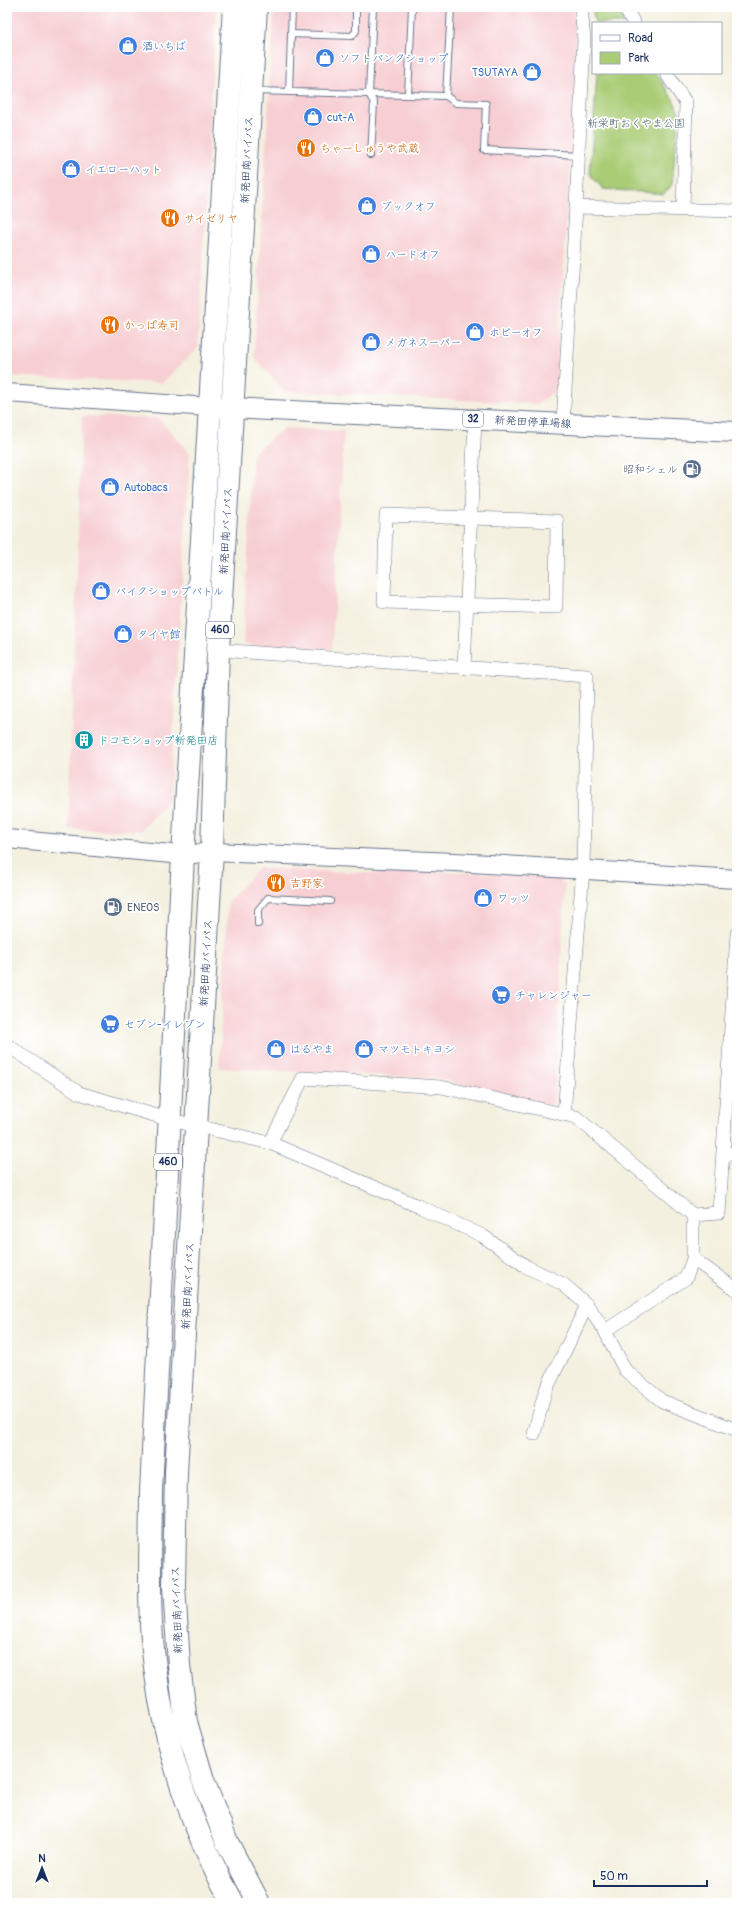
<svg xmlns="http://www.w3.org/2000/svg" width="744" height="1910" viewBox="0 0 744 1910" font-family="Pangolin,'Klee One',sans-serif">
<rect width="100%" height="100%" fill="#fff"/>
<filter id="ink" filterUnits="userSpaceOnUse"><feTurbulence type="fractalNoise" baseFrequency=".025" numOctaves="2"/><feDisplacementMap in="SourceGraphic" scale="8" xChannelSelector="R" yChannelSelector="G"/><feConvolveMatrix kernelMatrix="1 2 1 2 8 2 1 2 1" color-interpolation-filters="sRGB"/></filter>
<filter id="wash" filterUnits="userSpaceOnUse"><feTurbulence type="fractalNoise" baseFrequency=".012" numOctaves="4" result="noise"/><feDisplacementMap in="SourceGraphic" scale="16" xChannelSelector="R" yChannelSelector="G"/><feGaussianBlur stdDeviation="0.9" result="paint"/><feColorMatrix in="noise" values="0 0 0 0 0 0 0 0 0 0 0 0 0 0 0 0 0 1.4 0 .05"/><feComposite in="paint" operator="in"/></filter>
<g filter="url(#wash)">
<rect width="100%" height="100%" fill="#f4f0df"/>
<path fill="#f7cfd3" d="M7 7H216L198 348 162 383 7 376Z
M274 7H573L576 38V72L556 390 538 404 284 391 254 357Z
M82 416 158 418 190 453 169 799 141 831 68 829Z
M284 428 344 431 332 649 243 645 253 453Z
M259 868 367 873 457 872 557 877 565 885 554 1106 459 1085 438 1078 219 1068 228 901Z"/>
<path fill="#a9cc75" stroke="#627e6a" d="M592 7H615L625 23H595Z
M597 73H656L673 99 679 113 672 185 664 194 603 189 590 174Z"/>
</g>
<g filter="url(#ink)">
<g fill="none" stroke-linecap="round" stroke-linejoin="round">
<g stroke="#67738b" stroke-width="8">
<path id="lane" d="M451 7 446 96 456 103 486 104 484 150 579 155
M291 34 352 36 356 31V11L353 7
M254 91 369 94 373 7
M289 92 292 7
M408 95 412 7
M371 155 374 103 369 94 446 96
M258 924V910L268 898 330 901"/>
</g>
<g stroke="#67738b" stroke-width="14">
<path id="street" d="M624 7 634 23
M666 73 686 103 683 210
M576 207 737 211
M563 423 576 207 584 40 581 7
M386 515 557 521 556 607 384 602Z
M218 650 587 676 583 869 564 1114
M464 668 475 419
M7 1045 79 1093 171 1120 270 1143 418 1206 483 1236 527 1267 563 1284 587 1305 605 1331 625 1370 662 1401 737 1430
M270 1143 303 1078 441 1087 576 1117 693 1215 719 1213 737 934
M723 1153 737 1154
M693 1259 737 1290
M605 1331 686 1278 693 1259V1215
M534 1434 545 1392 587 1305"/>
</g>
<g stroke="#67738b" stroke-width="20">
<path id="secondary" d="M7 393 209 407
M7 839 183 855 212 852 455 862 737 879"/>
</g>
<g stroke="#67738b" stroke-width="22">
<path id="primary" d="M209 407 737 432"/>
</g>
<g stroke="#67738b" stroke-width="24">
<path id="highway" d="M256 7 218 650 212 852 176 1472 174 1586 179 1665 186 1722 203 1780 227 1842 259 1903
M233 1903C192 1831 165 1749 155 1667 147 1609 151 1550 151 1491L183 855 234 7"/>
</g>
<use href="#lane" stroke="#fff" stroke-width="6"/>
<use href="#street" stroke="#fff" stroke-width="13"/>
<use href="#secondary" stroke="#fff" stroke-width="18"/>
<use href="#primary" stroke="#fff" stroke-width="20"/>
<use href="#highway" stroke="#fff" stroke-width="22"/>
</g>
</g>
<defs>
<g id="shop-disc" transform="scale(1)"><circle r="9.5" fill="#3f7fe0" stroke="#fff"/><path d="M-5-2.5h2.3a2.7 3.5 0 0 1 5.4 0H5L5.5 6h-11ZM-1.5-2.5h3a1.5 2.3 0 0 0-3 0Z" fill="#fff"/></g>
<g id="restaurant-disc" transform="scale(1)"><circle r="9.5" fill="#e8710a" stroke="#fff"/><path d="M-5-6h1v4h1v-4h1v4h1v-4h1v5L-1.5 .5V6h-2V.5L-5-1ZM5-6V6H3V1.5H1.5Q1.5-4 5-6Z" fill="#fff"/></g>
<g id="fuel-disc" transform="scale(1)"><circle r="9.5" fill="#5c6f8a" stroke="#fff"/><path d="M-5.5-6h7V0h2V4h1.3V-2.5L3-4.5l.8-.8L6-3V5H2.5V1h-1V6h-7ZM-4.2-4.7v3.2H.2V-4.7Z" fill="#fff"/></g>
<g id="building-disc" transform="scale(1)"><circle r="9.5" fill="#0f9aa8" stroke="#fff"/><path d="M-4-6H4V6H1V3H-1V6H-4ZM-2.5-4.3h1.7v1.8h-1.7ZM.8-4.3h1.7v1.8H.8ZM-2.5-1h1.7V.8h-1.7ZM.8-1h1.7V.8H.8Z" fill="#fff"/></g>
<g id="supermarket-disc" transform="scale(1)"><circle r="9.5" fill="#3f7fe0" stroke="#fff"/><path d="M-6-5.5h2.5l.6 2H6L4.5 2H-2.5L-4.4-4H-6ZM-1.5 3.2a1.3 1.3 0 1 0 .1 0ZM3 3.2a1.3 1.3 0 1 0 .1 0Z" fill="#fff"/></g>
</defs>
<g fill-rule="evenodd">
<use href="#shop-disc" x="128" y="46"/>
<use href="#shop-disc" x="325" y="58"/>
<use href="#shop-disc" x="532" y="72"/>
<use href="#shop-disc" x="313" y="117"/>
<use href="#restaurant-disc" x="306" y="148"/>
<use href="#shop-disc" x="71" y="169"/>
<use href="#shop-disc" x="367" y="206"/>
<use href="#restaurant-disc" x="170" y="218"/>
<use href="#shop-disc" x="371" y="254"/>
<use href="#restaurant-disc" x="110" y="325"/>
<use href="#shop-disc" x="475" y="332"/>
<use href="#shop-disc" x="371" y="342"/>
<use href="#fuel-disc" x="692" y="469"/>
<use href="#shop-disc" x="110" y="487"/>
<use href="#shop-disc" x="101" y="591"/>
<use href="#shop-disc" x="123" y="634"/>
<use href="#building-disc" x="84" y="740"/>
<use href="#restaurant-disc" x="276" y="883"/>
<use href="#shop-disc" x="483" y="898"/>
<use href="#fuel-disc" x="113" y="907"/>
<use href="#supermarket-disc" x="501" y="995"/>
<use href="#supermarket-disc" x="110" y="1024"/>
<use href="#shop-disc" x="276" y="1049"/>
<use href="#shop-disc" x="364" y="1049"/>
</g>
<g text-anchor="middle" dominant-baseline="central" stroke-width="3.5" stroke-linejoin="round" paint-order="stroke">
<g fill="#fff" stroke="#5f6d8e" stroke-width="1">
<rect x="463" y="411" width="20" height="16" rx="3"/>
<rect x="206" y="622" width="28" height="16" rx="3"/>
<rect x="154" y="1154" width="28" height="16" rx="3"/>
</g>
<g font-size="10" font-weight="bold" fill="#1b2f5e">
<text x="473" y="419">32</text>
<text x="220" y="630">460</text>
<text x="168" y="1162">460</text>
</g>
<g font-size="11" fill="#366cbe" stroke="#fff" text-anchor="start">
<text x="142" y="46">酒いちば</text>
<text x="339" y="58">ソフトバンクショップ</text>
<text x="518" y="72" text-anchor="end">TSUTAYA</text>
<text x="327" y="117">cut-A</text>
<text x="85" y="169">イエローハット</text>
<text x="381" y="206">ブックオフ</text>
<text x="385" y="254">ハードオフ</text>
<text x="489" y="332">ホビーオフ</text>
<text x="385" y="342">メガネスーパー</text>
<text x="124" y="487">Autobacs</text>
<text x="115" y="591">バイクショップバトル</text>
<text x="137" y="634">タイヤ館</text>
<text x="497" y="898">ワッツ</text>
<text x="515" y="995">チャレンジャー</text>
<text x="124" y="1024">セブン-イレブン</text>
<text x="290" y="1049">はるやま</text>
<text x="378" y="1049">マツモトキヨシ</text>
</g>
<g font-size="11" fill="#465e65" stroke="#fff">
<text x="636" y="123">新栄町おくやま公園</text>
</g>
<g font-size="11" fill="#c56008" stroke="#fff" text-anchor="start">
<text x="320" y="148">ちゃーしゅうや武蔵</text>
<text x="184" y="218">サイゼリヤ</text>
<text x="124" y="325">かっぱ寿司</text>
<text x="290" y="883">吉野家</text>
</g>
<g font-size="11" fill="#1b2f5e" stroke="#fff">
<text transform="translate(247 160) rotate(-87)">新発田南バイパス</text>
<text transform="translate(533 422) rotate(3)">新発田停車場線</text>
<text transform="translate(226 531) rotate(-87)">新発田南バイパス</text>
<text transform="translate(206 963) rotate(-87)">新発田南バイパス</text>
<text transform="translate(188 1286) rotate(-87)">新発田南バイパス</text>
<text transform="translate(177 1610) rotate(-92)">新発田南バイパス</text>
</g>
<g font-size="11" fill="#4e5e75" stroke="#fff" text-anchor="end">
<text x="678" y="469">昭和シェル</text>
<text x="127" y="907" text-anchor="start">ENEOS</text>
</g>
<g font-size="11" fill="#0d838f" stroke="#fff" text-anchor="start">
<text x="98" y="740">ドコモショップ新発田店</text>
</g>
</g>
<rect width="744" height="1910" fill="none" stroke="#fff" stroke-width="24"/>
<rect x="592" y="22" width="130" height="52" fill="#ffffff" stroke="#a4acbf"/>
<rect x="600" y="35" width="20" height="6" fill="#ffffff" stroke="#a4acbf"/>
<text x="628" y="42" font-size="12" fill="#1b2f5e">Road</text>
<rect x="600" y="52" width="20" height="12" fill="#a9cc75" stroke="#a4acbf"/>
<text x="628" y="62" font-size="12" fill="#1b2f5e">Park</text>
<g transform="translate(42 1868)" stroke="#ffffff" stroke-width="3" paint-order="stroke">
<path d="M0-3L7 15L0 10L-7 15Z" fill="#1b2f5e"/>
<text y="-6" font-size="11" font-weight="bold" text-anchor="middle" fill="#1b2f5e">N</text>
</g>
<path d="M594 1880v6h113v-6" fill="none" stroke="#1b2f5e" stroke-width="2"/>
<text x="600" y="1880" font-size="12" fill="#1b2f5e" stroke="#ffffff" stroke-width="3" paint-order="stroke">50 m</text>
</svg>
